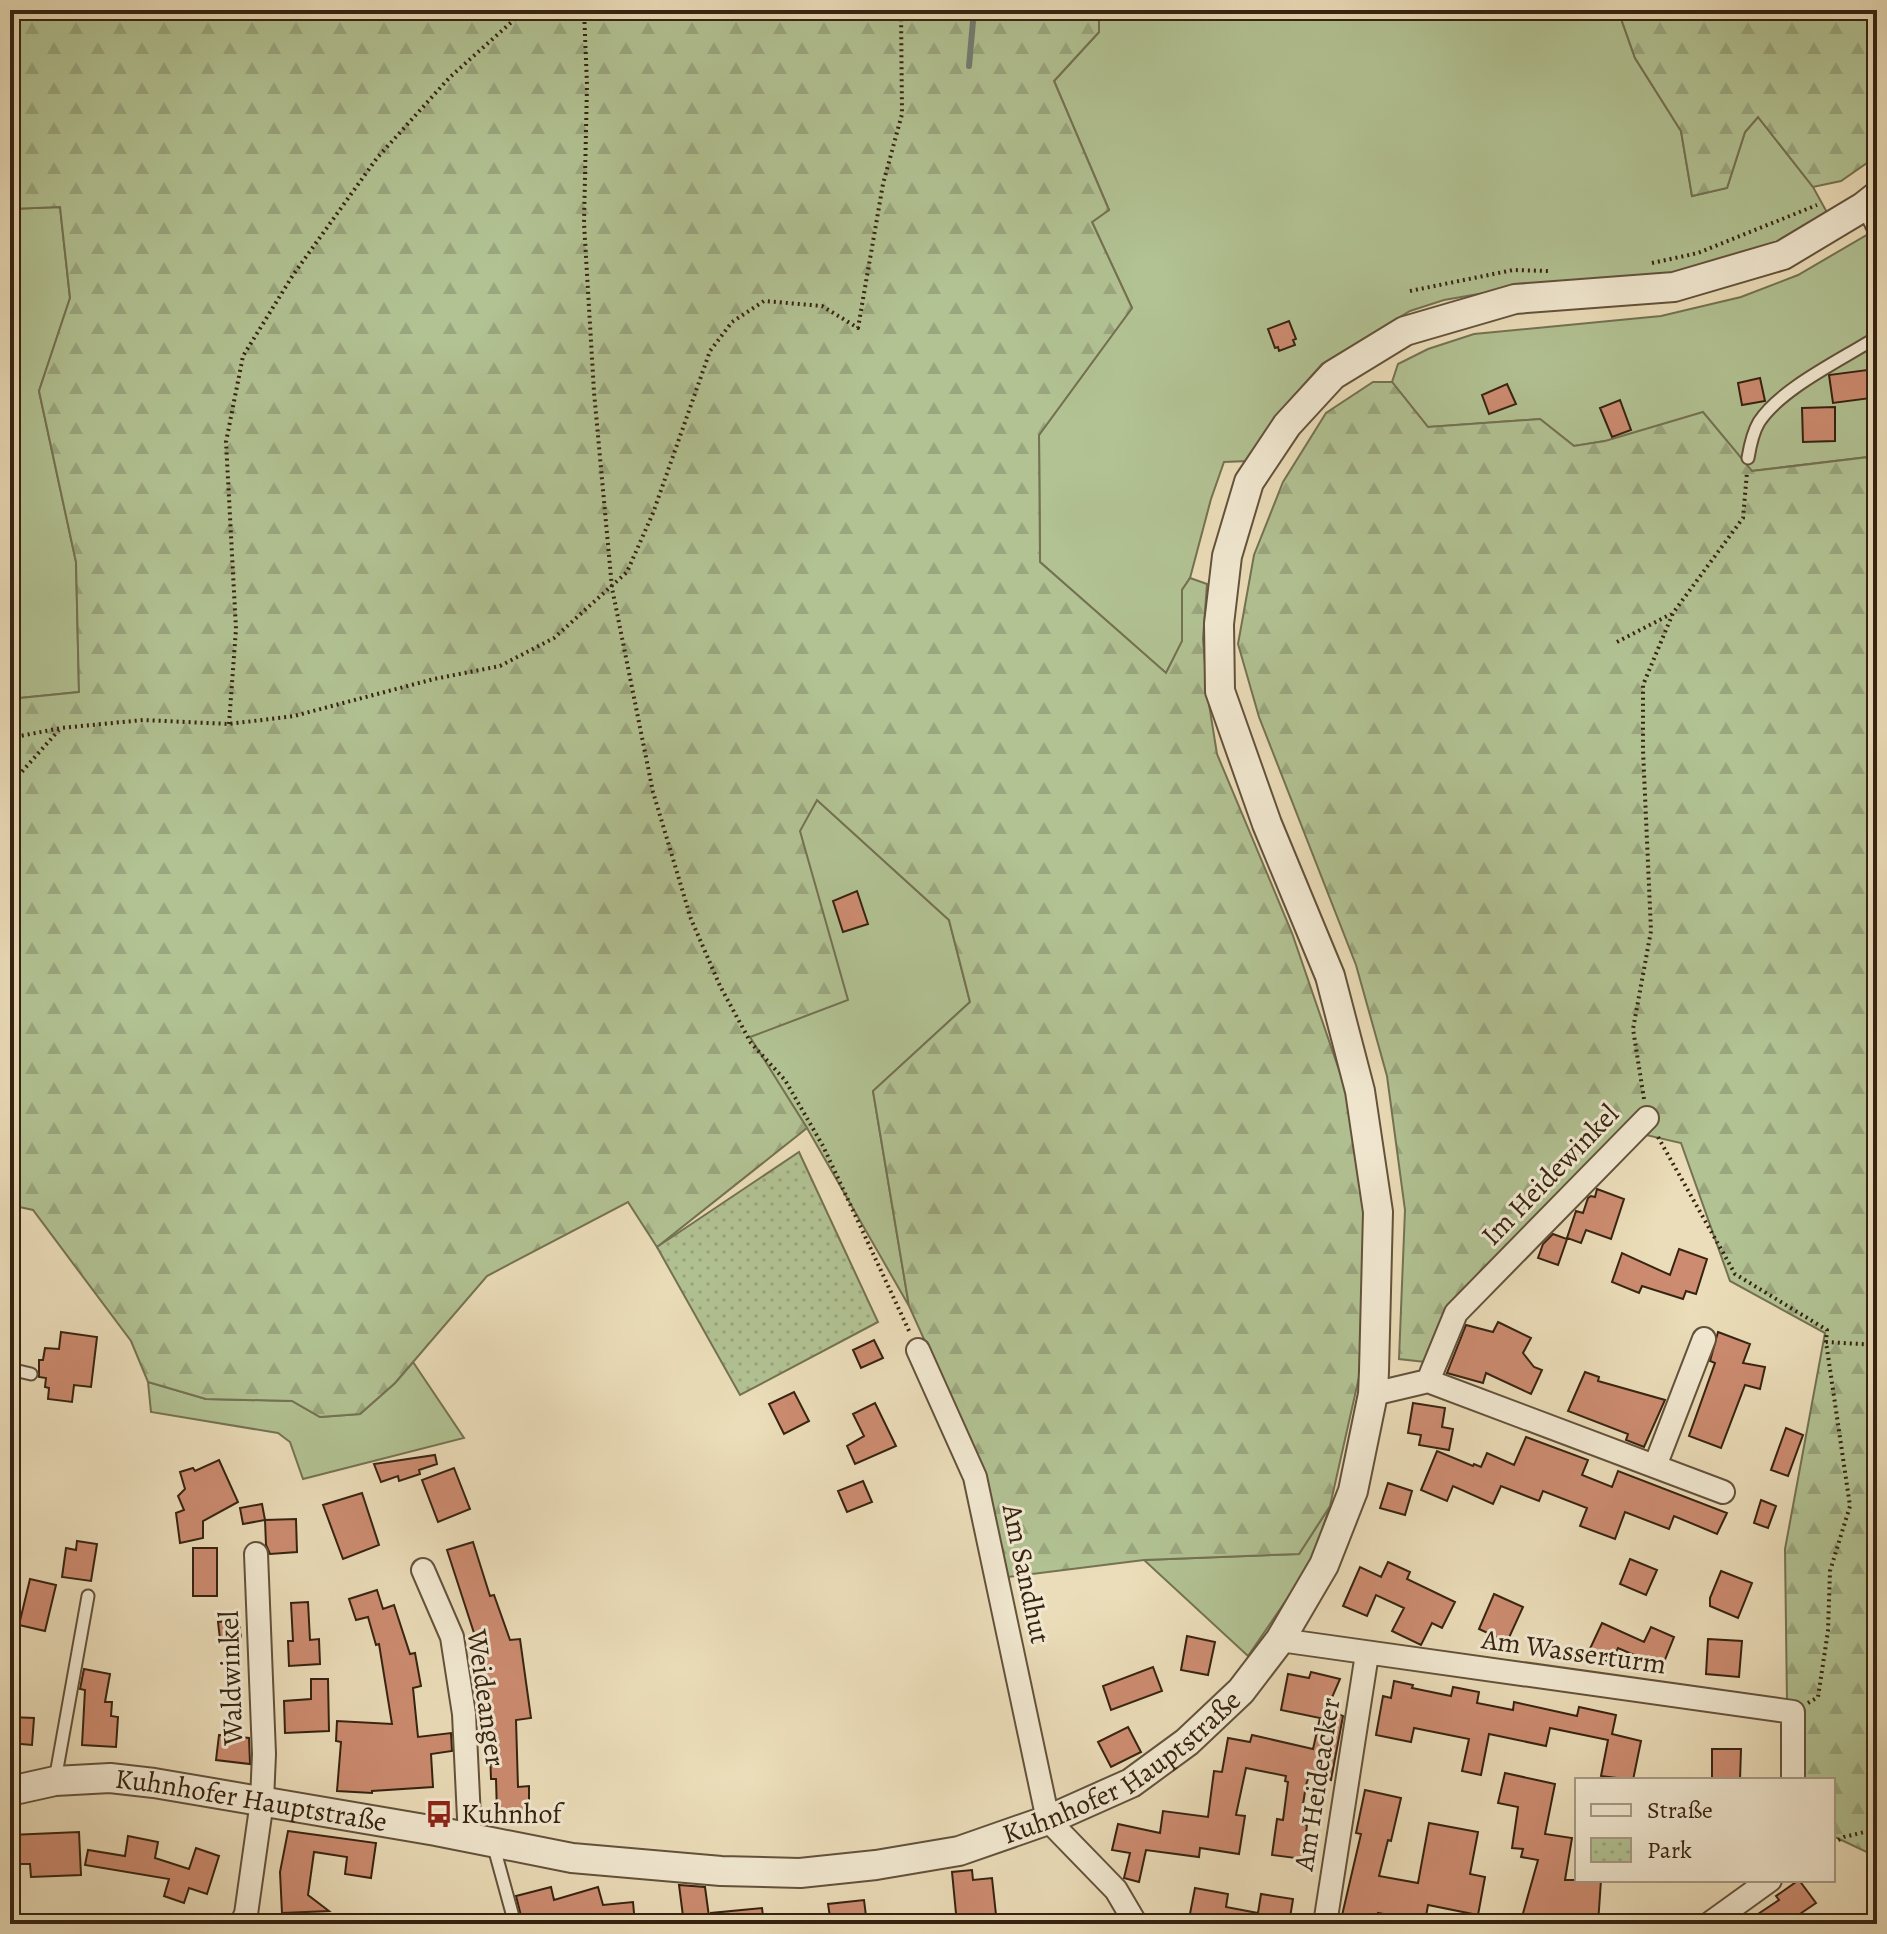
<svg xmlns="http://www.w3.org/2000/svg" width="1887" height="1934" viewBox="0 0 1887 1934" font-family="Alegreya,serif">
<defs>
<pattern id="forest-firs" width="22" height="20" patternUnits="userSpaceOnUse" patternTransform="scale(2)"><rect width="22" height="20" fill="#b2c293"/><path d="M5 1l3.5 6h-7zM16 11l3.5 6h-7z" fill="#9aa67e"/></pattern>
<pattern id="park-dots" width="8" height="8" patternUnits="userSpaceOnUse" patternTransform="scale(2)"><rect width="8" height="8" fill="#b2c293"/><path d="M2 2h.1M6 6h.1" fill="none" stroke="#9aa67e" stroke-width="1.8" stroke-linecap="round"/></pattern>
</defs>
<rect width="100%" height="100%" fill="#ebddb9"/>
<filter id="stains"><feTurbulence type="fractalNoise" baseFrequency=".0025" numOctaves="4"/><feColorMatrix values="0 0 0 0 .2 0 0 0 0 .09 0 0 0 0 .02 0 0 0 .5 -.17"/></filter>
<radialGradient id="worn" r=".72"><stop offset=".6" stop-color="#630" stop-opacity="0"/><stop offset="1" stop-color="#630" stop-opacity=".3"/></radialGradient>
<path fill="#b2c293" stroke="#747252" stroke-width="2" d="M1099 10H1618L1635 58 1681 131 1692 196 1727 188 1745 132 1758 117 1813 187 1829 216 1780 243 1690 270 1647 278 1530 285 1444 300 1410 311 1322 364 1289 401 1248 461 1224 462 1211 499 1190 578 1182 590V642L1166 673 1040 562 1039 435 1132 308 1092 222 1109 210 1054 81 1099 32Z
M60 207 70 298 39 391 76 562 79 692 10 699V209Z
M1877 229V456L1751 471 1605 441 1574 446 1540 419 1428 427 1392 382 1398 364 1428 349 1474 334 1661 316 1741 297 1798 275Z
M817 800 949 920 970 1002 873 1091 909 1306 807 1128 749 1037 847 1000 799 831Z
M413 1362 464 1438 303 1479 290 1442 278 1433 151 1412 148 1382 206 1399 292 1401 320 1417 360 1414 395 1383Z
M1330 1506 1311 1564 1248 1656 1144 1560 1299 1554Z"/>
<path fill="url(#forest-firs)" stroke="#747252" stroke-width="2" d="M10 10H1099V32L1054 81 1109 210 1092 222 1132 308 1039 435 1040 562 1166 673 1182 641V590L1190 578 1207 584 1203 639 1207 692 1217 754 1292 933 1349 1099 1364 1216 1362 1294 1364 1355 1330 1506 1299 1554 1144 1560 1008 1577 983 1470 909 1306 873 1091 970 1002 949 920 817 800 800 831 848 1000 750 1037 807 1128 657 1247 628 1202 487 1276 395 1383 360 1414 320 1417 292 1401 206 1399 148 1382 131 1341 33 1210 10 1205V699L79 692 76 562 39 391 70 298 60 207 10 209Z
M1618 10H1877V156L1841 181 1813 187 1758 117 1745 132 1727 188 1692 196 1681 131 1635 58Z
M1373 382H1392L1428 427 1540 419 1574 446 1605 441 1703 412 1752 471 1877 456V1857L1833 1836V1780H1788L1785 1549 1825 1333 1730 1281 1681 1143 1642 1134 1451 1309 1434 1363 1399 1359 1405 1210 1387 1076 1356 965 1259 717 1238 644 1254 555 1283 482 1326 413Z"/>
<path fill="url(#park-dots)" stroke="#747252" stroke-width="2" d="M799 1152 878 1322 740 1395 657 1247Z"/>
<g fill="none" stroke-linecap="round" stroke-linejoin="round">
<path stroke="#727e74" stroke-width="6" d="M969 66 974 10"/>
</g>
<path fill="#cd8c71" stroke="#362311" stroke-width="2" d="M1289 321 1296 339 1293 340 1295 345 1279 351 1278 347 1275 348 1268 329Z
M1867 370 1871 398 1833 403 1829 375Z
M1760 378 1765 401 1742 405 1738 383Z
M1507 384 1516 404 1489 414 1482 395Z
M1620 400 1631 430 1612 437 1600 408Z
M1835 407V441L1803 442 1802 408Z
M857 891 868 924 843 932 833 901Z
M1597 1189 1624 1199 1611 1239 1586 1230 1581 1243 1567 1238 1576 1211 1583 1213 1588 1198 1591 1196 1595 1197Z
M1553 1234 1567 1239 1558 1265 1538 1258 1543 1244Z
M1679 1249 1707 1259 1696 1294 1686 1291 1683 1299 1642 1286 1639 1293 1612 1282 1622 1253 1670 1275Z
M1498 1322 1531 1338 1523 1353 1534 1367 1542 1370 1531 1394 1486 1373 1483 1383 1447 1373 1466 1325 1493 1332Z
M61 1332 97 1337 91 1387 74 1385 72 1402 48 1399 49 1388 45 1387 46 1378 39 1377V1360H43L45 1348 59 1349Z
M1718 1332 1750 1344 1743 1363 1765 1367 1760 1389 1745 1385 1721 1448 1689 1436 1715 1363 1710 1361Z
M874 1340 883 1358 861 1368 853 1350Z
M1585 1372 1599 1377 1598 1381 1665 1400 1644 1447 1626 1440 1628 1434 1568 1411Z
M794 1392 809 1421 784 1434 769 1404Z
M875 1403 896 1446 855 1464 847 1446 864 1436 853 1414Z
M1413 1403 1445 1408 1442 1427 1453 1429 1449 1450 1419 1445 1421 1435 1408 1433Z
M1786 1428 1803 1435 1788 1476 1771 1470Z
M1526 1437 1588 1460 1582 1475 1612 1487 1618 1471 1727 1513 1717 1534 1674 1516 1669 1529 1625 1512 1615 1539 1580 1526 1587 1508 1543 1491 1539 1501 1501 1486 1493 1504 1453 1486 1447 1501 1421 1490 1437 1451 1473 1466 1474 1464 1481 1467 1487 1453 1514 1465Z
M435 1455 437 1464 419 1470 420 1474 399 1481 398 1476 381 1482 374 1464Z
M219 1460 238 1502 203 1521V1538L180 1543 176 1513 184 1510 178 1496 185 1489 180 1472 193 1468 195 1471Z
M454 1468 470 1509 438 1522 422 1480Z
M863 1481 872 1502 847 1512 838 1491Z
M1388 1483 1412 1491 1405 1515 1380 1508Z
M362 1493 379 1545 343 1559 323 1505Z
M1761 1500 1776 1506 1768 1528 1754 1523Z
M262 1504 265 1520 243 1524 240 1508Z
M296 1519 297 1552 270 1554 266 1545 265 1520Z
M77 1541 97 1544 91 1581 62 1577 66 1548 76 1550Z
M473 1542 490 1596 494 1595 510 1640 520 1639 531 1718 516 1720 518 1787 529 1786V1812L497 1813 496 1779H491L489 1724 481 1676 486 1675 477 1632 474 1633 447 1550Z
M193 1548H217V1596H193Z
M1630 1559 1657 1570 1646 1595 1620 1584Z
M1388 1562 1410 1572 1407 1579 1455 1602 1442 1628 1432 1623 1421 1645 1392 1631 1404 1608 1376 1595 1367 1616 1343 1606 1360 1567 1381 1577Z
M1721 1571 1752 1583 1738 1618 1710 1606V1598Z
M30 1579 56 1585 45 1631 19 1625Z
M377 1590 383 1609 394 1605 410 1654 415 1653 421 1686 413 1688 418 1737 451 1733 452 1751 431 1754 433 1787 372 1791V1793L337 1791 341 1742 336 1741 337 1721 392 1724 379 1644 376 1645 368 1617 356 1620 349 1599Z
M1494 1594 1523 1607 1507 1642 1479 1629Z
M308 1602 310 1640 319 1639 320 1664 289 1666 288 1641H293L291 1603Z
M239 1620 241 1637 220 1639 218 1622Z
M1602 1623 1644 1642 1651 1627 1674 1637 1662 1667 1618 1648 1611 1663 1588 1653Z
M1187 1636 1215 1642 1208 1675 1181 1670Z
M1708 1639 1742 1641 1739 1677 1706 1674Z
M1153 1667 1162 1691 1111 1710 1103 1686Z
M84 1669 110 1674 105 1702H112L111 1716 118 1717 116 1747 82 1745 85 1690 80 1689Z
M1311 1672 1340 1679 1327 1709 1343 1716 1331 1780 1309 1776 1306 1785 1300 1824 1307 1825 1303 1859 1272 1855 1277 1819 1283 1820 1288 1782 1285 1781 1286 1776 1246 1768 1236 1815 1245 1816 1239 1854 1200 1848 1199 1857 1146 1850 1139 1882 1124 1878 1130 1853 1112 1850 1118 1824 1160 1833 1163 1811 1208 1817 1214 1771 1222 1772 1228 1738 1250 1742 1252 1735 1313 1749 1320 1718 1281 1710 1288 1674 1309 1678Z
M311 1679H328L329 1731 285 1733 284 1701 311 1699Z
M1394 1681 1413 1685 1412 1688 1451 1696 1453 1687 1479 1692 1477 1703 1513 1710 1514 1702 1577 1716 1579 1707 1616 1715 1612 1734 1641 1741 1633 1780 1601 1776 1608 1740 1550 1728 1546 1746 1489 1734 1481 1775 1462 1771 1469 1739 1414 1728 1411 1742 1376 1735 1383 1696 1391 1698Z
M10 1717 34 1718 32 1745 10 1743Z
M1128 1727 1141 1752 1111 1767 1098 1742Z
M219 1735 249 1738 250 1764 216 1760Z
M1712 1749H1741L1740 1780 1712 1779Z
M1505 1773 1555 1784 1545 1834 1572 1838 1565 1880H1601L1598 1924H1520L1538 1860 1521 1857 1523 1849 1512 1848 1518 1807 1498 1803Z
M1365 1790 1401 1798 1391 1841 1388 1840 1379 1876 1418 1883 1429 1823 1478 1832 1470 1874 1485 1877 1478 1915 1428 1905 1425 1922 1378 1913 1376 1922 1372 1921V1924H1340L1361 1834 1356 1833Z
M288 1831 376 1843 371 1878 345 1874 347 1857 314 1852 308 1895 329 1911 282 1913 280 1872Z
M79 1832 81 1875 31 1877 30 1864H10V1835Z
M128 1836 158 1842 155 1858 189 1869 196 1848 219 1856 207 1894 189 1888 184 1903 164 1896 169 1879 85 1865 88 1850 125 1856Z
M972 1870 973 1880 992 1878 997 1924H957L952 1872Z
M1799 1880 1816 1903 1785 1924H1743L1779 1900 1776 1896Z
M679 1885 705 1887 710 1924H684Z
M551 1887 554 1900 598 1887 603 1905 633 1902 635 1924H523L516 1896Z
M1195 1888 1228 1894 1226 1907 1258 1913 1261 1894 1293 1899 1289 1924H1188Z
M864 1900 867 1924H831L828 1904Z
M762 1908 764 1924H712L711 1913Z"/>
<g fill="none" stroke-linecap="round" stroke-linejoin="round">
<g stroke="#63523b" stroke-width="15">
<path id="service" d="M1863 208 1877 237
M1748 458C1750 446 1753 432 1759 422 1781 388 1843 359 1877 337
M10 1369 31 1374
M55 1780 88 1596
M493 1844 515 1924"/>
</g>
<g stroke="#63523b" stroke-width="26">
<path id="minor" d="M918 1350 975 1477 1048 1820 1116 1890 1136 1924
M1428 1381 1456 1313 1647 1118
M1373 1394 1428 1381 1723 1492
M1655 1466 1704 1339
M423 1570 452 1637 464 1714 470 1839
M1280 1640 1793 1712V1780
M241 1924 246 1914 262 1801 264 1754 256 1554
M1325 1924 1367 1654
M1709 1924 1770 1880"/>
</g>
<g stroke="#63523b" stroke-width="32">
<g id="tertiary">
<path id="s1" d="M10 1791 55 1781 110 1778 154 1783 436 1831 572 1858 721 1871 800 1873 876 1865 959 1851 1048 1820 1131 1783 1187 1742 1241 1691 1280 1640 1324 1565 1353 1491 1373 1394 1374 1371 1378 1212 1360 1091 1330 976 1267 824 1220 691 1219 624 1227 556 1249 482 1287 425 1333 375 1405 331 1515 299 1674 287 1783 255 1863 207 1877 196"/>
</g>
</g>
<path stroke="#362311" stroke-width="4" stroke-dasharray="2 4" stroke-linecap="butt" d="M584 10 587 85 584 223 594 392 612 588 653 792 691 919 720 986 751 1043 785 1080 823 1146 910 1333
M1652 263 1698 253 1817 205
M1410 291 1513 270 1548 271
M1617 642 1671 614
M229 724 236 629 226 442 243 356 293 275 377 158 450 77 525 10
M10 738 61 728 143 720 229 724 294 716 434 679 500 666 554 638 627 572 653 513 710 351 732 322 764 301 822 306 858 328 883 184 902 114 901 10
M10 785 59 730
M1644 1099 1633 1029 1651 931 1643 750V685L1673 613 1743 518 1747 472
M1658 1137 1735 1274 1827 1330 1826 1342
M1808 1703 1818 1697 1828 1631 1830 1571 1850 1506 1826 1342 1877 1345
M1833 1843 1844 1837 1877 1829"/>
<use href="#service" stroke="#f2e9d2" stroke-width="11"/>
<use href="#minor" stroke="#f2e9d2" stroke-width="22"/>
<use href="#tertiary" stroke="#f2e9d2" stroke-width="28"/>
</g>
<defs>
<g id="bus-bare" transform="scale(2.16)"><path d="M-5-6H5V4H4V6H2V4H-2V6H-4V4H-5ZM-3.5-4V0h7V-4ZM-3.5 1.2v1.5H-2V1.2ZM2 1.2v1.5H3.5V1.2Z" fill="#8f2418" stroke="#f2e9d2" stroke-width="2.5" paint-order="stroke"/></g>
</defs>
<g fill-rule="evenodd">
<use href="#bus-bare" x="439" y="1814"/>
</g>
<g text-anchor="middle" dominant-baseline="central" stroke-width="6" stroke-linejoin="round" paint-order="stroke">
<g font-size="28" fill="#362311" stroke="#f2e9d2">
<text transform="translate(1550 1175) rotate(-46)">Im Heidewinkel</text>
<text transform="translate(1026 1574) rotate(78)">Am Sandhut</text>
<text transform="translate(1574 1652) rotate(8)">Am Wasserturm</text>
<text transform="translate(231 1678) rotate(-92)">Waldwinkel</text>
<text transform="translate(486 1698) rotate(82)">Weideanger</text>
<text stroke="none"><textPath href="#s1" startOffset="1144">Kuhnhofer Hauptstraße</textPath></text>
<text transform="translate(1317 1784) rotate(-81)">Am Heideacker</text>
<text stroke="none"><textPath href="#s1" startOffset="244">Kuhnhofer Hauptstraße</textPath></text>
</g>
<g font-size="28" fill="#362311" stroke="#f2e9d2" text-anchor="start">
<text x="461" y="1814">Kuhnhof</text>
</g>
</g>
<rect width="1887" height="1934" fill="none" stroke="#ebddb9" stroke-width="40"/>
<rect x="12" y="12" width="1863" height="1910" fill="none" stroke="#362311" stroke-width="4"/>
<rect x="20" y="20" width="1847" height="1894" fill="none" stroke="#362311" stroke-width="2"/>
<rect x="1575" y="1778" width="260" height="104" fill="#f2e9d2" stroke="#a79a85" stroke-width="2"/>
<rect x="1591" y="1804" width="40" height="12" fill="#f2e9d2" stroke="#a79a85" stroke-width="2"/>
<text x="1647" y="1818" font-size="24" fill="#362311">Straße</text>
<rect x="1591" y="1838" width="40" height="24" fill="url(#park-dots)" stroke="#a79a85" stroke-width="2"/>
<text x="1647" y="1858" font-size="24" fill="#362311">Park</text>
<rect width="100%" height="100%" filter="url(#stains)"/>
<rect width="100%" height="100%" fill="url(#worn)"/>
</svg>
